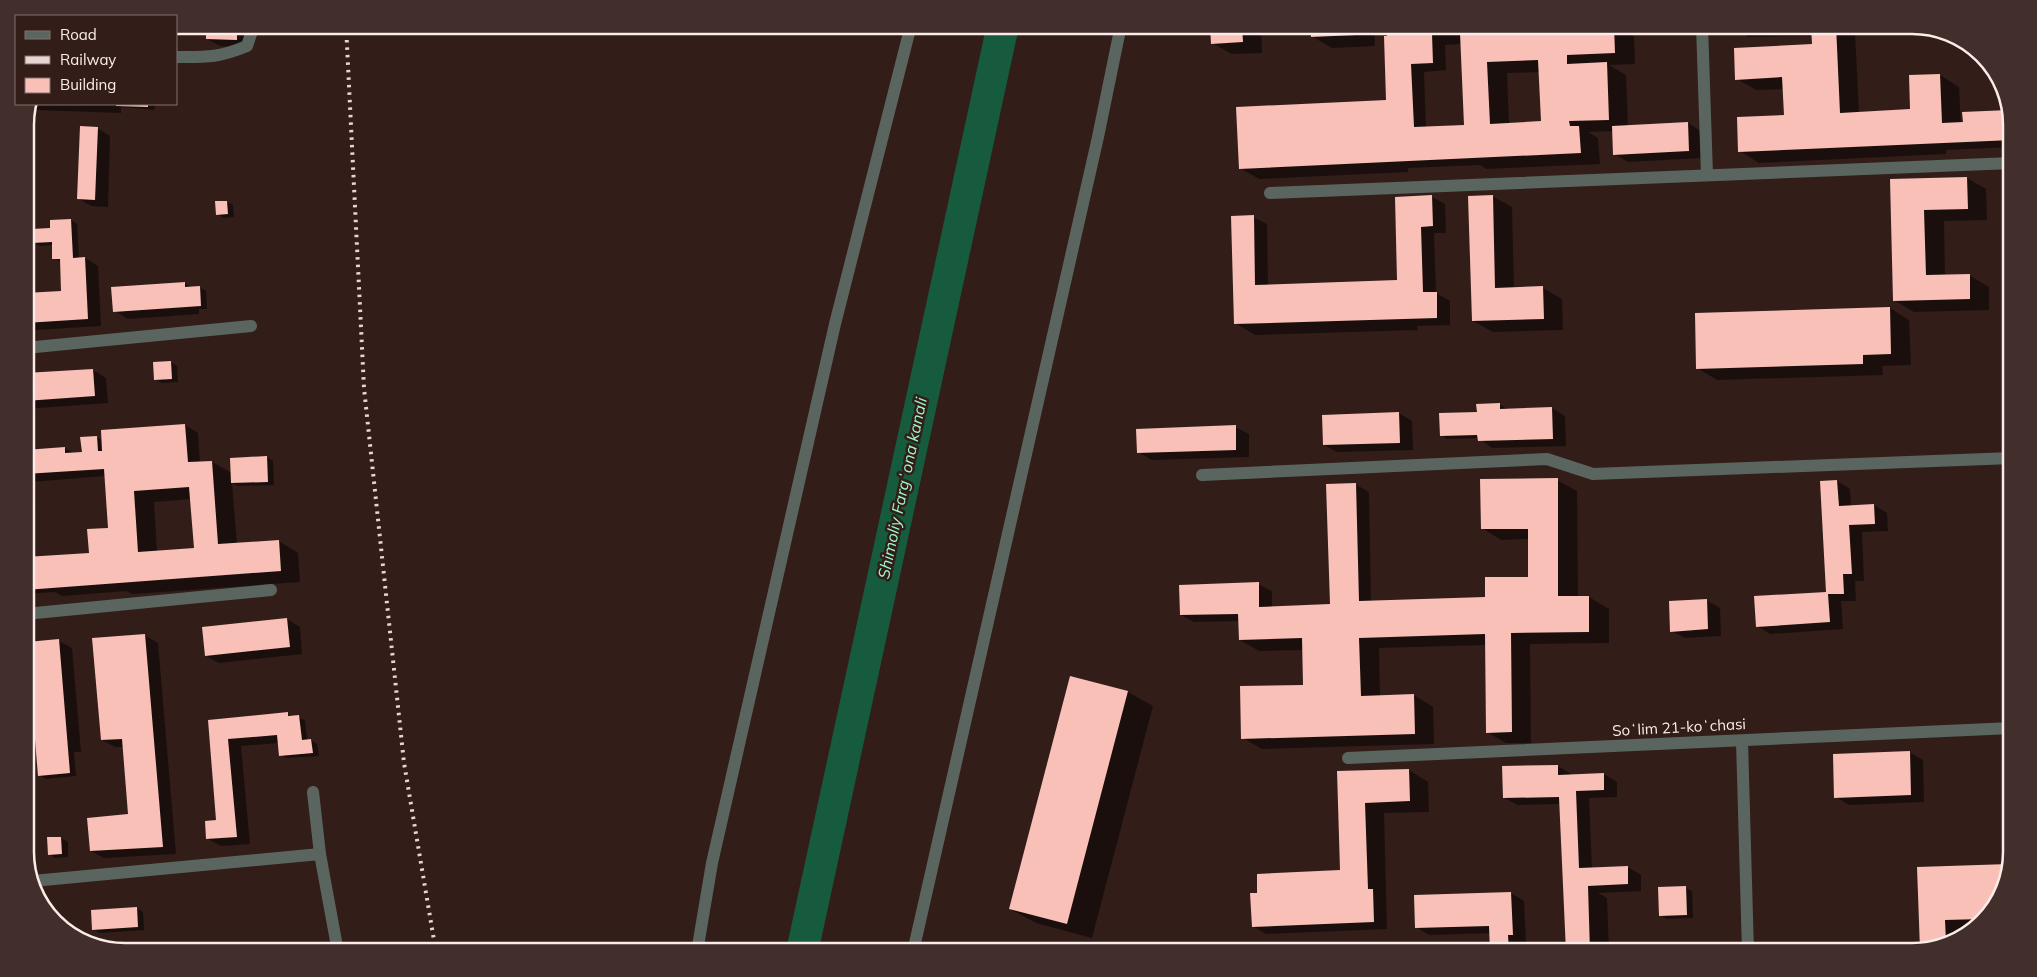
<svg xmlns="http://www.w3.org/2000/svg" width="2037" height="977" viewBox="0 0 2037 977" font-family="Mulish,sans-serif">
<rect width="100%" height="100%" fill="#321d19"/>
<path fill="#0007" fill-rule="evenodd" d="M207 25H250V47L220 46 207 39Z
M1211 25H1261L1262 53 1232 54 1212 43Z
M1312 25H1374L1375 46 1332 48 1313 37Z
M1388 25H1556V27L1615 25 1634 36 1635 64 1609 65 1626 75 1628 126 1688 123 1701 131 1702 158 1628 162 1614 154 1613 131 1588 132 1598 138 1600 164 1486 169 1480 165 1408 168V172L1259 179 1240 168 1388 103ZM1462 44 1465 126 1426 128 1424 72 1446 70 1445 45ZM1540 72 1542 123 1509 124 1507 73Z
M1728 25H1843L1855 32 1859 113 1911 111 1940 75 1959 87 1961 124 2012 118V147L1946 150V154L1759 163 1740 151 1785 116 1784 89 1756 90 1737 79 1813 45 1812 36 1748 37Z
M29 104H155L154 110 121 107V113L36 110 28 105Z
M97 128 110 136 108 207 91 206 78 198Z
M1967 178 1986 189 1987 220 1944 221 1945 276 1969 275 1989 287V310L1914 312 1895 301 1891 180Z
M1492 196 1512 207 1514 288H1543L1562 299 1563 330 1493 332 1473 321Z
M1432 197 1445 204 1446 233H1434L1436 293 1450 301V325L1417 326 1418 330 1255 335 1235 323 1253 217 1267 224 1268 286 1399 281 1396 198Z
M227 202 233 205 234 217 224 218 217 214Z
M25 206 32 210V220H25Z
M71 220 77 224 79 259 85 258 98 266 101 326 36 330 25 324V294L63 292 61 262 54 258 53 245 40 246 33 242 51 229Z
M184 283 193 288 199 287 206 291 207 309H199V314L128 319 115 311Z
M1890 308 1909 320 1911 365 1882 366 1883 375 1717 380 1697 368Z
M171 362 177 366 178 382 162 383 155 379Z
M93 370 106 378 108 403 25 409V374Z
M1499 404 1509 410 1552 408 1565 416 1566 446 1492 448 1479 438 1447 439 1441 435 1478 414Z
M1399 413 1412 421 1413 450 1337 452 1324 445 1323 416Z
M185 425 198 433 200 463 212 462 232 473 231 459 267 457 273 461 274 485 238 486 232 483 237 544 279 541 298 553 300 582 133 594 126 591 62 596 55 592 25 594V558L93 554 109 529 105 476 31 482 25 479V451L65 448 75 454 86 453 97 437 103 441ZM191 499 195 549 157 552 154 502Z
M1235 427 1249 434V457L1152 460 1138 452Z
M1557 480 1577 491 1578 598 1589 597 1609 609V643L1530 644 1531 743H1506L1487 732 1486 645 1379 648 1380 696 1414 695 1433 707 1434 744 1262 749 1243 738 1305 686 1304 650 1259 651 1240 640 1239 621 1194 622 1181 615 1258 584 1272 591V608L1331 606 1355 484 1369 492 1371 602 1486 598 1530 578 1529 539 1501 540 1482 528Z
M1837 481 1850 489 1851 506 1874 505 1887 513 1888 531 1862 532 1864 581H1855L1856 601H1841L1843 629 1770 634 1757 626 1827 593Z
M1706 600 1720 608 1721 636 1685 638 1671 631Z
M287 619 300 627 302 654 219 663 206 656Z
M144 635 158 643 176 854 104 858 91 851 130 816 124 747H115L102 740Z
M59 641 72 648 81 752H74L76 776 46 779 39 775Z
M1071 677 1128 692 1153 706 1092 938 1036 923 1010 909Z
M288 714 305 720 307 740H311L317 744 319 756 286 758 280 755 279 743 241 746 250 844 221 846 208 839 217 821 209 721Z
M1909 752 1923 760 1924 802 1849 805 1836 797Z
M1558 766 1571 774V776L1604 774 1617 782V797L1589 798 1592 869 1628 867 1641 875V891L1598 893 1607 898 1609 952H1567L1560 804 1518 805 1504 798Z
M1409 770 1428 782 1429 812 1384 813 1387 929 1266 934 1253 926 1259 894 1342 872 1339 773Z
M48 838H61L68 842V857L55 858 49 854Z
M2009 866 2002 896 1972 930 1964 931V936L1921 949 1919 869Z
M1686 888 1692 891 1693 918 1667 919 1661 915Z
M1511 893 1524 901 1526 942H1521L1522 952H1491V933L1429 935 1416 927 1415 896Z
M136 908 143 912 144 930 100 933 93 929Z"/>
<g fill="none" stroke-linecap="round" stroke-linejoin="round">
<path stroke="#175b3e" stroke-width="32" d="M802 952 1003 25"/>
</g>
<path fill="#f8c0b7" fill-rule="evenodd" d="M206 25H237V40L206 39Z
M1210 25H1242L1243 42 1211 44Z
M1311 25H1355L1356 35 1311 37Z
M1386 25H1537V27L1614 25 1615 53 1567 55V64L1607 62 1609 120 1569 121 1570 126H1579L1581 153 1239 169 1236 107 1386 100 1384 36H1387ZM1460 33 1464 125 1414 127 1411 64 1433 63 1432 34ZM1538 60 1541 121 1490 124 1487 62Z
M1811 25H1836L1840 113 1910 109 1909 75 1940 74 1942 123 1963 122 1962 112 2009 110 2012 118V140L1738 152 1737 117 1784 115 1782 77 1735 80 1734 48 1812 44Z
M116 104H148V107L116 106Z
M1688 122 1689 151 1613 155 1612 126Z
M80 126 98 127 95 200 77 199Z
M1967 177 1968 209 1924 210 1926 275 1970 274V299L1893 301 1890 179Z
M1432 195 1433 226 1421 227 1423 292H1437V318L1234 324 1231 216 1254 215 1255 285 1397 280 1395 197Z
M1493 195 1495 288 1543 286 1544 319 1472 321 1468 196Z
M215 201H227L228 214 216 215Z
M71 219 73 258 85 257 88 319 25 323V293L61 291 60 259H52V242L32 243V229L50 228V220Z
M185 282V287L200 286 201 306 113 312 111 287Z
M1890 307 1891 354 1863 355V364L1696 369 1695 313Z
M171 361 172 379 154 380 153 362Z
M93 369 95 396 25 401V373Z
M1500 403V409L1552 407 1553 439 1478 441 1477 435 1440 436 1439 413 1477 412 1476 404Z
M1399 412 1400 443 1323 445 1322 415Z
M185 424 188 462 212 461 218 544 279 540 281 571 25 590V557L89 553 87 529 108 528 104 469 25 474V450L65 447V453L82 452 80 437 97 436 98 451H102L101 430ZM189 487 194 548 138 552 134 491Z
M1236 425V450L1137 453 1136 429Z
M267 456 268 482 231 483 230 458Z
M1558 478V596H1589V632L1511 633 1512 732 1486 733 1485 634 1359 638 1361 696 1414 694 1415 734 1241 739 1240 686 1303 685 1302 638 1239 640 1238 614 1180 615 1179 585 1259 582V607L1330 604 1326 484 1356 483 1359 601 1485 597V577H1528V529H1481L1480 479Z
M1837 480 1839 506 1874 504 1875 524 1849 525 1852 574H1843L1844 594H1828L1830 622 1756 627 1754 596 1826 592 1820 481Z
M1707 599 1708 629 1670 632 1669 601Z
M287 618 290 647 205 656 202 627Z
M145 634 163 847 90 851 87 818 128 814 122 739 101 740 92 638Z
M59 639 70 773 38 776 27 642Z
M1070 676 1128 691 1067 924 1009 909Z
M288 712V716L299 715 302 740 311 739 313 753 279 756 277 735 228 739 237 837 206 839 205 821 216 820 208 720Z
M1910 751 1911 795 1834 798 1833 754Z
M1558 765V775L1604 773V790L1576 791 1579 868 1628 866V884L1588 886 1590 952H1566L1559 797 1503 798 1502 766Z
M1409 769 1410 801 1365 803 1368 889H1373L1374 922 1252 927 1250 893H1257V874L1340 870 1337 771Z
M47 837H61L62 854 48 855Z
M2009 864 2002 896 1982 919 1945 920 1946 942 1920 950 1917 867Z
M1686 886 1687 915 1659 916 1658 887Z
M1511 892 1513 935H1508L1509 952H1490L1489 926 1415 928 1414 895Z
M137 907 138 927 92 930 91 910Z"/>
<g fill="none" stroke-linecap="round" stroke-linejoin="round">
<path stroke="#5b655f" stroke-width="12" d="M313 792 320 854 338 952
M697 952 712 863 835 324 911 25
M1046 952 1108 949"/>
<path stroke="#5b655f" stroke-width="12" d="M1702 25 1707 175
M176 57C207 57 218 58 247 46L254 25
M1270 193 2012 163
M25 348 251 326
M1202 475 1547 459 1593 474 2012 458
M25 614 271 590
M1742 741 1748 952
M1348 758 2012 728
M33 881 320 854
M913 952 1098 137 1121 25"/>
<path stroke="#e6d5d2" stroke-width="4" stroke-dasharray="2.5 5" stroke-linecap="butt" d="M346 25 364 388 404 763 436 952"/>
</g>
<g text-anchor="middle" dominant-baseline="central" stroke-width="5" stroke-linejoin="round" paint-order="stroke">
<g font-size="15" fill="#fcece9" stroke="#321d19">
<text transform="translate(1679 727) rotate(-3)">Soʻlim 21-koʻchasi</text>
</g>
<g font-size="16" font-style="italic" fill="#9dfbcb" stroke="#321d19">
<text transform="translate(902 488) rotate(-78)">Shimoliy Fargʻona kanali</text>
</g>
</g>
<path d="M0 0H2037V977H0ZM125 34H1912A91 91 0 0 1 2003 125V852A91 91 0 0 1 1912 943H125A91 91 0 0 1 34 852V125A91 91 0 0 1 125 34Z" fill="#422e2a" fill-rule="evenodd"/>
<path fill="none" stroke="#fcece9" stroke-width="2.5" d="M125 34H1912A91 91 0 0 1 2003 125V852A91 91 0 0 1 1912 943H125A91 91 0 0 1 34 852V125A91 91 0 0 1 125 34Z"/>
<rect x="15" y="15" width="162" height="90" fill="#321d19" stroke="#83706c"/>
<rect x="25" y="31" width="25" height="8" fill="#5b655f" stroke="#83706c"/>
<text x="60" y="40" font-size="15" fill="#fcece9">Road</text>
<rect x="25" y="56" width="25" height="8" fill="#e6d5d2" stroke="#83706c"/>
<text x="60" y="65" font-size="15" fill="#fcece9">Railway</text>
<rect x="25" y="78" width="25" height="15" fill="#f8c0b7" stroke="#83706c"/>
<text x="60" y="90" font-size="15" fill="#fcece9">Building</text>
</svg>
